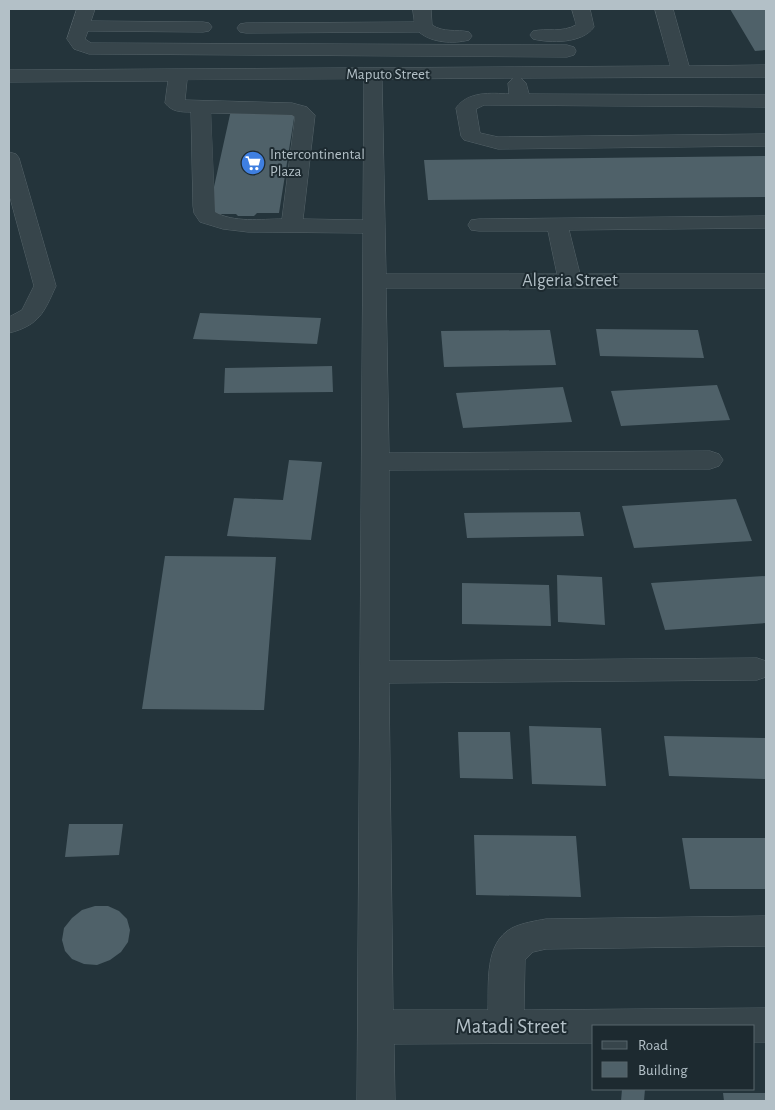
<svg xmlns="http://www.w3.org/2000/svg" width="775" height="1110" viewBox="0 0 775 1110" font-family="'Alegreya Sans',sans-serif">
<rect width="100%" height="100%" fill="#24343b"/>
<path fill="#4f6169" d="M730 9H766V50L755 51Z
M231 110 295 112 279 213H257L254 216H238L236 214H208Z
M766 156V197L428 200 424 160Z
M200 313 321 318 317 344 193 339Z
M596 329 698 330 704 358 600 356Z
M550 330 556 365 444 367 441 331Z
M332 366 333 392 224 393 225 368Z
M717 385 730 420 621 426 611 391Z
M563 387 572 422 463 428 456 393Z
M289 460 322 462 311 540 227 536 234 498 283 500Z
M736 499 752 541 634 548 622 506Z
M580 512 584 536 467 538 464 513Z
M165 556 276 557 264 710 142 709Z
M557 575 602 577 605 625 558 622Z
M766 576V623L665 630 651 583Z
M462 583 549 585 551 626 462 624Z
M529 726 601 728 606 786 532 784Z
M458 732H510L513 779 460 778Z
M664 736 765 738 766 779 669 776Z
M69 824H123L119 855 65 857Z
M474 835 576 836 581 897 476 895Z
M682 838H766V889H690Z
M95 906H108L119 911 127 919 130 930 128 942 121 952 110 960 97 965 84 964 72 959 65 951 62 940 64 928 72 918 82 910Z
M622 1089H645L644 1101H621Z
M723 1093H766V1101H724Z"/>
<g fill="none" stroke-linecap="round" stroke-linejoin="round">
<g stroke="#556369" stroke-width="1">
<path id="minor" d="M77 9H95L91 21 203 22 209 23 212 27 209 31 203 32 88 31 85 39 91 43 567 45 574 47 576 51 574 55 567 57 89 54 74 49 67 39Z
M413 9H431L432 25C444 33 456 29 469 32L472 36 469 40C453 44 432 43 419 32L246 33 240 32 237 28 240 24 246 23 414 22Z
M572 9H590L594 27C582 44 550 43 533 39L530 35 533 31C547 28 562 33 576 25Z
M655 9H673L689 66 766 65V77L521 78 526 83 529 94 766 95V107L484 105 476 109 480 133 498 137 766 134V146L498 149 464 140 461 136 456 108C468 91 491 93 509 94L508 83 513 78 382 79 386 274H557L548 231H479L471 230 468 225 471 220 479 219 766 216V228L569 230 580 274H766V288H386L389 453 710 451 719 454 723 460 719 466 710 469 389 470V661L757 658 766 661V677L757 680 389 683 393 1010H488C489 983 484 943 512 928 522 923 535 921 546 919L766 916V946L546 949 533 952 525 960 524 1010 766 1008V1042H754V1026H594V1043L394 1044 395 1101H357L363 233 248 232 223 229 200 222 194 213 193 206 191 112C181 112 172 112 165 103L168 81 9 82V70L670 66ZM364 79 363 220 303 219 315 115 307 107 292 103 185 100 187 80ZM211 113 292 115 295 117 282 219C262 219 233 223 215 212Z
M9 152 16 154 19 158 56 286C44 312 40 325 9 333V317L22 310 34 286 9 194Z"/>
</g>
<use href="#minor" fill="#37454b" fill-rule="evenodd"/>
</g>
<defs>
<g id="supermarket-disc" transform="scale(1.25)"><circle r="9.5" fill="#3f7fe0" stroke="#1d2a30"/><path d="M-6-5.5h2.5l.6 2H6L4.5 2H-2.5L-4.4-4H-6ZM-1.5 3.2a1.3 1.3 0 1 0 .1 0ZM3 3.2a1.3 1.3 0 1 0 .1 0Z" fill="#fff"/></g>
</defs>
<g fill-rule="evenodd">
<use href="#supermarket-disc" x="253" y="163"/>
</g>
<g text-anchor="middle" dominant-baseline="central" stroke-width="4" stroke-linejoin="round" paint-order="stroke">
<g font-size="15" fill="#b3c0c7" stroke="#1d2a30">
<text x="388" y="74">Maputo Street</text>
</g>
<g font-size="15" fill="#b3c0c7" stroke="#1d2a30" text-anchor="start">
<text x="270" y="154">Intercontinental<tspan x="270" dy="17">Plaza</tspan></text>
</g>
<g font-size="18" fill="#b3c0c7" stroke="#1d2a30">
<text x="570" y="281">Algeria Street</text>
</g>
<g font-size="21" fill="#b3c0c7" stroke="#1d2a30">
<text x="511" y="1026">Matadi Street</text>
</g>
</g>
<rect width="775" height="1110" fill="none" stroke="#b3c0c7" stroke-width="20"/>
<rect x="592" y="1025" width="162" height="65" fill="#1d2a30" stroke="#59666c"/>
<rect x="602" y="1041" width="25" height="8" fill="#37454b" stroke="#59666c"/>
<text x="638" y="1050" font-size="15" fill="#b3c0c7">Road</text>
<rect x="602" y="1062" width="25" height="15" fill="#4f6169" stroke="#59666c"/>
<text x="638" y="1075" font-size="15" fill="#b3c0c7">Building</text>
</svg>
